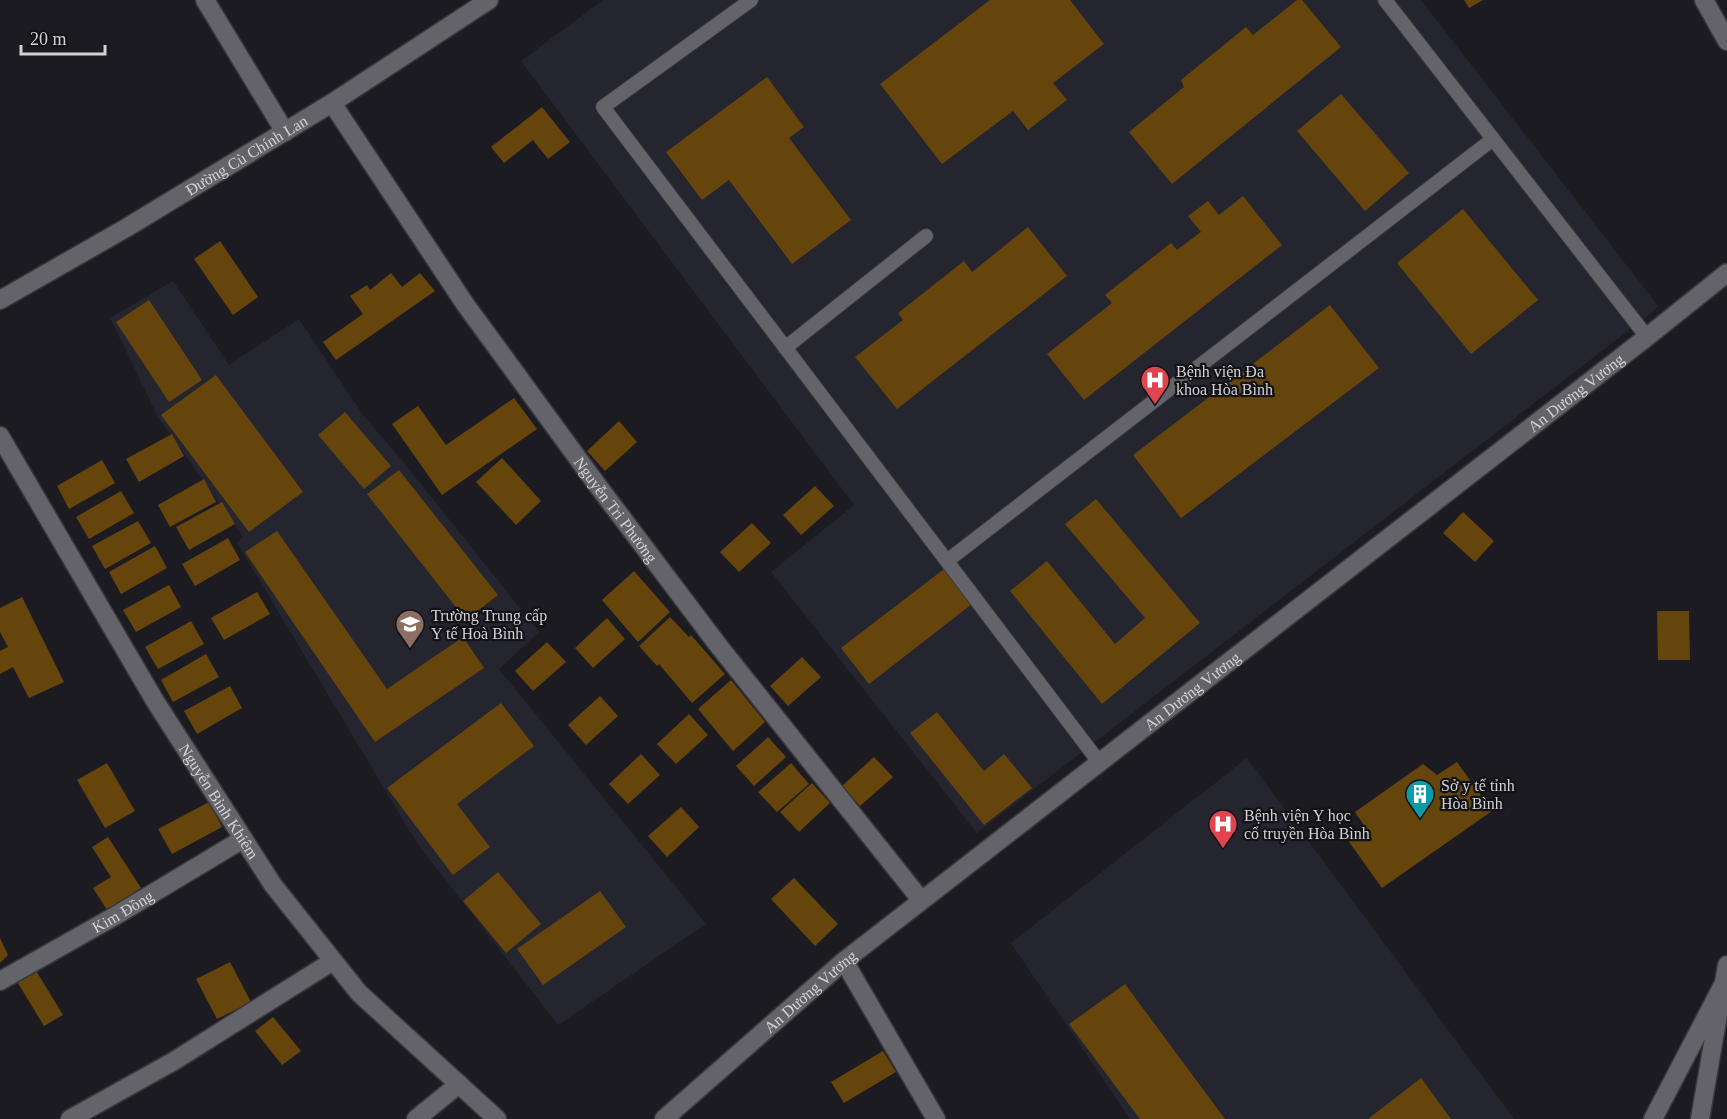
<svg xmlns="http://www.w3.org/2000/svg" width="1727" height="1119" viewBox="0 0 1727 1119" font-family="'Times New Roman',serif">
<rect width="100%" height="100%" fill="#1b1b21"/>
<path fill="#25252f" d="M603 0H1421L1659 307 977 833 771 572 854 505 521 61Z
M173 281 229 365 299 319 363 415 405 464 539 632 499 669 706 924 558 1025 417 843 237 543 243 537 158 417 110 318Z
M1247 758 1514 1119H1130L1011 943Z"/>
<path fill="#66450d" d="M990 0H1070L1104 44 1053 83 1067 100 1028 130 1013 111 942 164 880 84Z
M1297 0H1302L1341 47 1172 184 1129 132 1184 87 1181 80 1246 27 1253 35Z
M1464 0H1483L1469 8Z
M767 77 804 127 789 138 851 220 792 264 729 180 702 200 666 152Z
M1341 94 1409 173 1365 211 1297 131Z
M542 107 570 142 548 159 533 140 504 163 491 147Z
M1243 196 1282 245 1084 400 1047 354 1112 303 1105 295 1171 243 1177 250 1201 232 1188 216 1208 201 1219 215Z
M1463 209 1538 300 1471 354 1397 263Z
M1028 227 1067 276 897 409 855 357 903 320 898 313 964 261 972 272Z
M220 241 258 297 233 315 194 259Z
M391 273 402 287 420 273 435 291 336 360 323 342 363 314 350 296 367 285 370 290Z
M149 300 202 380 169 402 116 322Z
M1330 305 1379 368 1181 518 1133 455Z
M216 375 303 492 249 532 161 415Z
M514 398 537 429 442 495 392 424 418 406 446 445Z
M345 412 391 466 364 489 318 435Z
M619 421 637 442 605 471 587 451Z
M172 434 184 456 139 482 126 459Z
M502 458 541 501 516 525 476 482Z
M102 460 115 483 69 509 57 486Z
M399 470 498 595 466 620 367 494Z
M204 479 216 502 170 527 158 505Z
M815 486 834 506 801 535 783 515Z
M121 491 134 513 89 539 76 517Z
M1096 499 1200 623 1102 704 1010 591 1047 561 1115 644 1145 618 1065 524Z
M222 502 235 524 189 550 176 527Z
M1463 512 1494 541 1475 562 1443 533Z
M138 521 151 543 105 569 92 546Z
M752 523 771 543 739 572 720 552Z
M277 531 387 689 463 637 484 668 375 742 245 552Z
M228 538 240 560 195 586 182 564Z
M155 546 167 568 121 594 109 572Z
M944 569 972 604 869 684 841 648Z
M634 571 670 612 638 642 602 600Z
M169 585 181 607 136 632 123 610Z
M257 592 270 614 224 640 211 618Z
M22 597 64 682 29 698 13 667 0 674V651L8 647 0 632V608Z
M1657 611H1689L1690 660H1658Z
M670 617 689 637 691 635 725 674 692 703 659 664 657 666 639 646Z
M607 618 625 639 593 668 575 648Z
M191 621 204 644 158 669 145 647Z
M547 642 566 662 533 691 515 671Z
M206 654 219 677 173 702 161 680Z
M802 657 821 677 788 706 770 686Z
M731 680 765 722 733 751 698 709Z
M230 686 242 708 197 734 184 711Z
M600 696 618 716 586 745 568 725Z
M501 703 534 746 457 804 490 847 453 875 387 788Z
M937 712 984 771 1004 754 1032 788 984 825 910 733Z
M689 714 708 735 676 764 657 744Z
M768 737 786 757 754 786 736 766Z
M641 754 660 775 628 804 609 784Z
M874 757 893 777 860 806 842 786Z
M1457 762 1492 811 1382 888 1347 839 1365 827 1355 812 1423 764 1437 775Z
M107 763 135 811 105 828 77 780Z
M791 763 809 784 777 812 758 792Z
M812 783 830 803 799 832 780 812Z
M209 802 222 827 172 854 158 829Z
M681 807 699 827 667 857 648 836Z
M108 837 141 888 107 910 93 888 111 877 92 847Z
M498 872 541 924 506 953 463 901Z
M794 878 838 924 815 946 771 899Z
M600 891 626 927 543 985 517 949Z
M0 938 8 955 0 963Z
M230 962 251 1002 217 1019 196 979Z
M35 969 63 1015 44 1026 16 980Z
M1125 984 1225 1119H1140L1069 1024Z
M273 1017 301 1051 282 1065 255 1031Z
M883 1051 896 1072 844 1103 831 1082Z
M1421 1078 1451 1119H1368Z"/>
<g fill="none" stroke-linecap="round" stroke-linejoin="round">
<g stroke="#37373b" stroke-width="16">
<path id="service" d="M751 0 603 107 1099 762
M1385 0 1647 337
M785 348 926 236
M947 561 1493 139"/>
</g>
<g stroke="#37373b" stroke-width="21">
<g id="minor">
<path d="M205 0 285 132"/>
<path id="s1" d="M332 103 465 304 598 486 718 645 921 900"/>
<path id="s2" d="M0 436 155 701 273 885 359 993 497 1119"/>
<path d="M844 961 936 1119"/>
<path id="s3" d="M0 981 115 916 243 839"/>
<path d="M70 1119 174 1061 333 961"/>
<path d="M416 1119 459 1084"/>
<path id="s4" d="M664 1119 844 961 1647 337 1727 273"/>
</g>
</g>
<g stroke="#37373b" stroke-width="21">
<g id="secondary">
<path d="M1704 0 1727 41"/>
<path id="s5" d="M0 300 126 228 332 103 489 0"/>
<path d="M1653 1119 1724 983 1727 965"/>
<path d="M1700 1119 1720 1003"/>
</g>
</g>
<use href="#service" stroke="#636369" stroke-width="14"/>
<use href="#minor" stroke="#636369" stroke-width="18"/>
<use href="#secondary" stroke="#636369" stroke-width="18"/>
</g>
<defs>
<g id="hospital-pin" transform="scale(1.5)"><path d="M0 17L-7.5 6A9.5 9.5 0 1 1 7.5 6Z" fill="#e0444e" stroke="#121217"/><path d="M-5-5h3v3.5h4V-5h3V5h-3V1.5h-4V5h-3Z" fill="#fff"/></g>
<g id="university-pin" transform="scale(1.5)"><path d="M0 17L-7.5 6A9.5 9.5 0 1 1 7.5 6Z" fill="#8d6e63" stroke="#121217"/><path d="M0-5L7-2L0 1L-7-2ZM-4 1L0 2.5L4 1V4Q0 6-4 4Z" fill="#fff"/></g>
<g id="building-pin" transform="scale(1.5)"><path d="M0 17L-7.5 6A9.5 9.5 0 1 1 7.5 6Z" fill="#0f9aa8" stroke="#121217"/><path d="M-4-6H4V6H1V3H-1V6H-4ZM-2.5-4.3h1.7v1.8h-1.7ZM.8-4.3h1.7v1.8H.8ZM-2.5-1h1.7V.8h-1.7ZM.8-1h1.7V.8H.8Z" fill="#fff"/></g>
</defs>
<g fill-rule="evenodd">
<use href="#hospital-pin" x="1155" y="380"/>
<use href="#university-pin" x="410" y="624"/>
<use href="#building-pin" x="1420" y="794"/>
<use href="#hospital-pin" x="1223" y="824"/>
</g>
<g text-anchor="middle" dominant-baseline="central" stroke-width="4.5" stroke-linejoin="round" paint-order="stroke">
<g font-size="16" fill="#d2d2d6" stroke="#121217">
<text stroke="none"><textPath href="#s5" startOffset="286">Đường Cù Chính Lan</textPath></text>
<text stroke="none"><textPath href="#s4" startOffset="1166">An Dương Vương</textPath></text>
<text stroke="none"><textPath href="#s1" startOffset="496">Nguyễn Tri Phương</textPath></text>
<text stroke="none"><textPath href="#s4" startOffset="680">An Dương Vương</textPath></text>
<text stroke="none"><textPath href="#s2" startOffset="426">Nguyễn Bỉnh Khiêm</textPath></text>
<text stroke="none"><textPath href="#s3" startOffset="141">Kim Đồng</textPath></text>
<text stroke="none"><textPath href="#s4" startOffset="194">An Dương Vương</textPath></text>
</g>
<g font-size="16" fill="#d2d2d6" stroke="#121217" text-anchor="start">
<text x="1176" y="371">Bệnh viện Đa<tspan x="1176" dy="18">khoa Hòa Bình</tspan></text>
<text x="431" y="615">Trường Trung cấp<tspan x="431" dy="18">Y tế Hoà Bình</tspan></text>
<text x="1441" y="785">Sở y tế tỉnh<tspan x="1441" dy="18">Hòa Bình</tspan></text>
<text x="1244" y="815">Bệnh viện Y học<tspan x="1244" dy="18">cổ truyền Hòa Bình</tspan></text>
</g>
</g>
<path d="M21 45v9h84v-9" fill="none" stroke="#d2d2d6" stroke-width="3"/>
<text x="30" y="45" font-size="18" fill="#d2d2d6" stroke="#121217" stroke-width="4.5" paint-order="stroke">20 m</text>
</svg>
